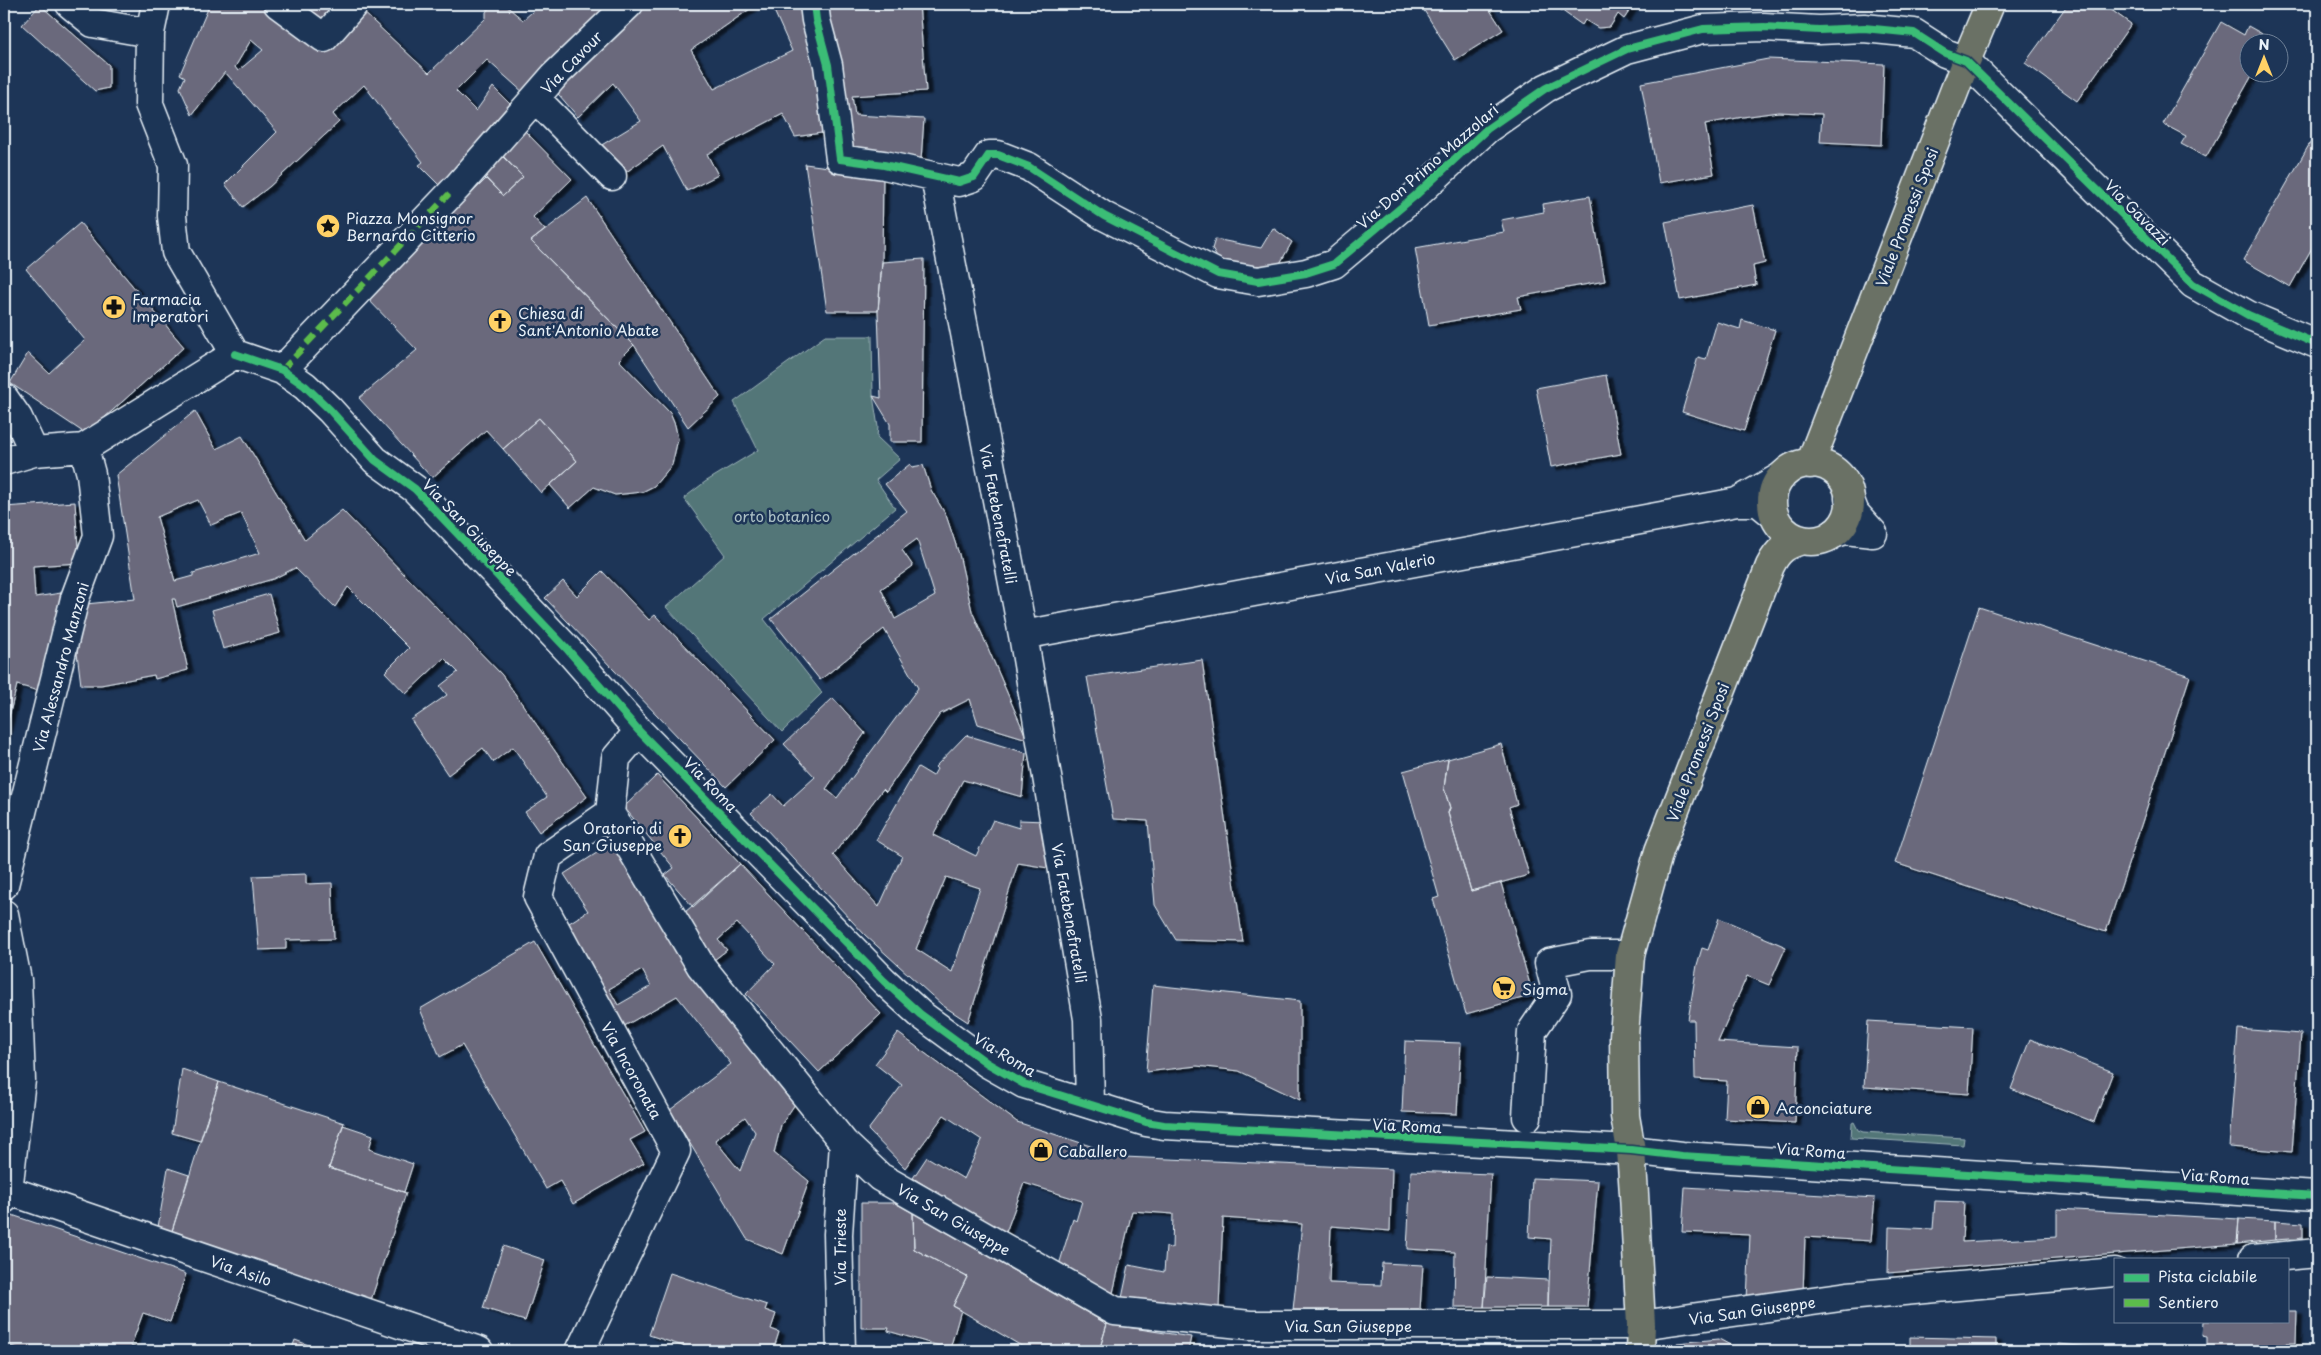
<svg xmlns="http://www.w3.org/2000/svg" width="2321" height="1355" viewBox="0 0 2321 1355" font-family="'Playpen Sans',sans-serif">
<defs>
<filter id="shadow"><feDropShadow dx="5.5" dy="3" stdDeviation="1" flood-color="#0009"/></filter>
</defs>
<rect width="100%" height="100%" fill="#1d3557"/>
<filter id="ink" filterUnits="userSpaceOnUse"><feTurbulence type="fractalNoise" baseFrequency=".02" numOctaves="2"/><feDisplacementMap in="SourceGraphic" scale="10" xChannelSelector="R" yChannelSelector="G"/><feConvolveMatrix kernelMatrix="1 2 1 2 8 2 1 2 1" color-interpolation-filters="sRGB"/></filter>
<g filter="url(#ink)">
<path fill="#527678" stroke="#9db4b8" d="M825 336H872L873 396 878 427 877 437 900 459 876 480 895 508 764 619 822 693 782 732 666 607 725 555 684 498 705 482 758 450 734 402Z
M1854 1122 1858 1130 1863 1132 1964 1138 1963 1145 1851 1138 1852 1123Z"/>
<path fill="#6a697b" stroke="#e8f1f8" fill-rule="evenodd" filter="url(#shadow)" d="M210 4H264L322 52 360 9 429 73 486 18V12L492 4H504L523 20 541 4H614L525 94 487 60 456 91 476 111 493 87 513 107 473 152 439 185 419 165 423 162 364 85 333 114 339 122 269 187 243 207 225 184 277 132 225 72 192 115 180 88 185 77 180 74ZM251 40 263 50 238 71 235 67Z
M294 4H343L326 24Z
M644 4H757L691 50 714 89 792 51 771 4H798L814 41 828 132 795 137 783 114 707 154 718 175 687 191 663 146 622 175 600 146 641 121 613 83 578 117 553 88 617 25Z
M827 4H919L926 91 852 96 855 115 924 119 921 160 846 150Z
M1420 4H1486L1503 30 1455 60Z
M1555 4H1634L1624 19 1618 14 1610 27 1598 28 1585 20 1582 25 1554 5Z
M1857 4H1907L1904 8Z
M2068 4H2103L2131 24 2077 101 2025 63Z
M40 5 109 65V88L95 91 22 25Z
M2221 22 2244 35 2248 26 2273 40 2271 42H2248V72H2254L2206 157 2181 144 2186 136 2163 124Z
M1768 59 1884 64 1881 145 1820 142 1822 114 1778 112 1743 117 1705 124 1714 174 1659 183 1641 83Z
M524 130 572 179 533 217 545 230 531 241 634 345 619 360 670 413 675 425 678 439 672 465 654 486 642 492 615 495 594 487 570 508 550 485 577 461 539 418 503 449 486 430 432 478 359 398 417 350 366 297 486 179 503 196 523 177 500 154Z
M2317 131V239L2290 287 2243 260Z
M503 156 523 177 503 196 483 175Z
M805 164 883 174 882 262 878 311H827Z
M1590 196 1605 281 1518 297 1521 309 1429 325 1415 248 1504 232 1501 220 1544 212 1543 204Z
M587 198 720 397 688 427 634 345 531 241Z
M1753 205 1765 263 1753 266 1756 285 1680 300 1665 222Z
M80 223 184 347 86 434 10 383 28 353 49 373 85 340 26 269Z
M1273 228 1292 242 1278 267 1259 269 1221 264 1212 249 1215 239 1261 248Z
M924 259 922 442H890V424L873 396 881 398 878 311 882 262Z
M1742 320 1775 330 1744 431 1682 412 1698 357 1706 359 1717 322 1740 329Z
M1606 375 1621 454 1551 467 1536 388Z
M195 411 216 449 242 436 305 540 342 510 502 675 587 797 539 832 525 812 547 797 513 747 493 762 483 748 448 775 411 720 447 695 440 686 458 672 444 658 406 694 385 672 409 648 348 587 335 607 295 568 273 579 177 607 175 599H172L188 670 155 679 154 675 101 685H81L77 653 86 604 135 599 116 475ZM198 500 211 525 241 513 260 553 193 573V576L175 581 157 517Z
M539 418 577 461 541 493 503 449Z
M910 464 912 467 923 465 931 490 946 515 959 554 972 611 1027 739 978 724 970 699 940 714 886 792 883 789 833 855 879 907 902 856 876 840 918 767 933 776 937 769 935 767 966 735 1026 753 1022 797 963 780 933 835 976 856 993 820 1019 828V820L1045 821 1048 868 1018 863 968 1022 942 1005 865 935 751 813 772 794 783 806 815 777 784 744 833 698 865 733 826 789 837 798 918 688 884 629 820 680 771 619 907 511 885 484ZM917 539 935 596 895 619 881 589 913 566 902 550ZM946 877 980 888 952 972 916 949Z
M75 502 79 563 33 566 35 597 61 593V609L43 692 17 685 4 736V507Z
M602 571 649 620 655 615 775 740 726 787 545 598 563 581 577 596Z
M269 594 280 633 223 649 212 610Z
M1979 607 2190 676 2106 932 1895 863Z
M1202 660 1243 942 1176 940 1155 905 1148 821 1113 819 1087 677Z
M1501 744 1517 804 1509 807 1529 875 1471 891 1448 813 1450 808 1444 788 1448 759Z
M1448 759 1444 788 1450 808 1448 813 1471 891 1501 883 1533 995 1466 1014 1433 899 1439 897 1403 771Z
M657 775 740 864 693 907 665 875 674 868 624 807Z
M617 840 795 1104 781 1125 774 1153 809 1181 783 1254 747 1239 670 1110 731 1064 677 996 619 1029 566 925 588 911 564 874ZM642 970 651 986 618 1005 609 989ZM745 1117 755 1132 740 1171 715 1140Z
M740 864 881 1014 819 1072 746 994 775 964 737 923 718 940 727 950 714 960 702 947 684 913Z
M306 874V884L332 883 334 939 286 940V949L259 950 253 876Z
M1719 918 1786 947 1769 985 1747 976 1718 1042 1798 1047 1795 1123 1725 1119 1727 1081 1695 1079 1694 1020H1688L1697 965 1702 948 1708 950Z
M535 942 645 1132 630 1140 644 1163 573 1204 560 1181 546 1189 462 1045 440 1057 420 1009Z
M1153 985 1300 1001V1100L1239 1071 1197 1066 1146 1072Z
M1868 1021 1973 1027 1969 1094 1864 1087Z
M2238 1029 2301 1034 2292 1152 2229 1147Z
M898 1033 1017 1122 1124 1157 1392 1169 1390 1231 1331 1226 1329 1283 1381 1285 1382 1263 1423 1265 1420 1310H1293L1302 1224 1223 1218 1219 1308H1188L1122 1298 1129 1265 1164 1272 1166 1247 1172 1248 1173 1214 1132 1211 1113 1293 1059 1265 1073 1219 1076 1221 1082 1201 1024 1183 1005 1235 913 1178 927 1157 964 1179 982 1140 944 1115 905 1168 868 1130 902 1085 875 1064Z
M2030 1039 2113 1072 2094 1122 2011 1089Z
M1405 1041 1461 1043 1457 1114 1402 1112Z
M182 1069 219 1082 200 1141 172 1133Z
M219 1082 344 1123 329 1168 406 1193 371 1300 172 1231Z
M343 1125 373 1135 369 1149 413 1164 404 1192 329 1168Z
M168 1168 189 1175 172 1231 158 1227Z
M1411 1171 1491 1174 1484 1307H1454L1455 1252 1407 1249Z
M1532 1178 1598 1181 1587 1307H1548L1551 1239 1529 1237Z
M1685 1187 1875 1198 1871 1241 1805 1237 1803 1294 1747 1300 1750 1235 1682 1232Z
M1935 1201 1964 1202 1962 1242 2057 1237V1209L2239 1219 2237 1244 1888 1273 1889 1227 1933 1229Z
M861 1203H895L913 1213 914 1249 967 1277 953 1306 961 1310 950 1349 888 1331 889 1328H861Z
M913 1213 1107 1324 1099 1351H1030L953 1306 967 1277 914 1249Z
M12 1215 186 1274 170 1322 143 1313 131 1346 148 1351H27L4 1344V1242Z
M2239 1219 2275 1221V1240L2237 1244Z
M2275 1221 2303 1223V1238L2275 1240Z
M503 1246 545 1260 525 1321 483 1308Z
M670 1273 767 1305 765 1310 776 1314 771 1329 779 1332 773 1351H698L649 1335Z
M1487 1277 1548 1280V1307H1484Z
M2287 1311H2297L2296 1343H2287L2286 1351H2207V1337L2202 1336 2203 1321H2287Z
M1107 1324 1191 1337 1188 1351H1099Z
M1910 1337 1996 1339V1351H1910Z
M1719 1339 1732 1346V1351H1676L1677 1343Z
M295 1340 325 1351H291Z
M2059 1344 2119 1350V1351H2058Z"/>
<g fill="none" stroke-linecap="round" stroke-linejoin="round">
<g stroke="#e8f1f8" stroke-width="31">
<path id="minor" d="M70 4 93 23 150 33
M156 4 150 33 149 104 173 165 172 216 176 252 235 354
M278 4 324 38 354 4
M814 4 816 20 828 65 840 159 884 165 959 182 974 177 989 155H998L1029 167 1104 216 1218 274 1258 281 1306 273 1334 264 1416 195 1487 129 1546 88 1627 49 1703 29 1764 27 1819 30 1864 28 1914 33 1945 53 1966 61 2193 284 2248 315 2317 344
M536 99 612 176
M935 177 1023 635 1088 1019 1090 1104
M235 354 282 370 305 386 330 410 375 460 415 489 568 650 639 731 884 981 920 1014 987 1063 1024 1084 1146 1122 1164 1125 1631 1150 1682 1156 2317 1196
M282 370 459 185 555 75 629 4
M4 398 18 418 34 452
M4 461 34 452 84 448 235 354
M1849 498 1855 513 1873 533
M1737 502 1781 477
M1833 534 1845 530 1873 533
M1023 635 1737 502H1758L1774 515
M639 731 616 758 610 813 701 966 844 1143 880 1177 1115 1311 1250 1325H1641L1848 1296 2115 1272
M4 885 75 598 98 536 91 474 84 448
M4 914 17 980 21 1080 8 1191 4 1199
M1527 1117 1532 1031 1557 994 1549 963 1590 955H1630
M4 1189 479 1351
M2253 1259 2317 1253
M580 1351 676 1151 538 897 548 856 610 813
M841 1351 838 1234 844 1143"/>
</g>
<g stroke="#e8f1f8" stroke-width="31">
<path id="major" d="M1772 502a39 39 0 1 1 78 0a39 39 0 1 1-78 0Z
M1810 464 1966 61 1990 4
M1640 1351 1641 1325 1634 1194 1631 1150 1625 1116 1624 1036 1630 955 1659 851 1770 566C1778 550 1786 544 1803 540"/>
</g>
<use href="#minor" stroke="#1d3557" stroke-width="28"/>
<use href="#major" stroke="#6a7165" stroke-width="28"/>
<path stroke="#5cbc4b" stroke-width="6" stroke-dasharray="12 6" stroke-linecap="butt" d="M282 370 449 194"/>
<g stroke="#1d3557" stroke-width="11">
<path id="cycleway" d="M814 4 816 20 828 65 840 159 884 165 959 182 974 177 989 155H998L1029 167 1104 216 1218 274 1258 281 1306 273 1334 264 1416 195 1487 129 1546 88 1627 49 1703 29 1764 27 1819 30 1864 28 1914 33 1945 53 1966 61 2193 284 2248 315 2317 344
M235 354 282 370 305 386 330 410 375 460 415 489 568 650 639 731 884 981 920 1014 987 1063 1024 1084 1146 1122 1164 1125 1631 1150 1682 1156 2317 1196"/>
</g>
<use href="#cycleway" stroke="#3abd76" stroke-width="8"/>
</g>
</g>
<defs>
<g id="sight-disc" transform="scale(1.25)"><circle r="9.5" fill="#ffd166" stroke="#1d3557"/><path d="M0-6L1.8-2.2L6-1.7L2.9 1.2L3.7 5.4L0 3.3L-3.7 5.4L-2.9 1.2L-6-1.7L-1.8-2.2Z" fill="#111"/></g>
<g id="pharmacy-disc" transform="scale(1.25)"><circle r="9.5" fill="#ffd166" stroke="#1d3557"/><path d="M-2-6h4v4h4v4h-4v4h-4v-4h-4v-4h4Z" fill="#111"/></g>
<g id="church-disc" transform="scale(1.25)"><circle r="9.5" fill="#ffd166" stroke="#1d3557"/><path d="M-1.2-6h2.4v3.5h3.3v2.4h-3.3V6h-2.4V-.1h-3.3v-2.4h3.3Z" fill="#111"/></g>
<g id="supermarket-disc" transform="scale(1.25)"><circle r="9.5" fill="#ffd166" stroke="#1d3557"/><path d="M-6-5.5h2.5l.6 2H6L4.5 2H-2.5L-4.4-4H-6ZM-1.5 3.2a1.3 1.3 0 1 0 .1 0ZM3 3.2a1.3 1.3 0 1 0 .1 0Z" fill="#111"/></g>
<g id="shop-disc" transform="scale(1.25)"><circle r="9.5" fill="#ffd166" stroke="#1d3557"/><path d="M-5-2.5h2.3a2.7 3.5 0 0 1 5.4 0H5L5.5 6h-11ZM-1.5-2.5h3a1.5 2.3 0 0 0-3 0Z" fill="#111"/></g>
</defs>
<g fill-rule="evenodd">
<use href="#sight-disc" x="328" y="226"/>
<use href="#pharmacy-disc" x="114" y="307"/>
<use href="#church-disc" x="500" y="321"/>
<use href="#church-disc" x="680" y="836"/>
<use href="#supermarket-disc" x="1504" y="988"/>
<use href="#shop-disc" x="1758" y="1107"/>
<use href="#shop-disc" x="1041" y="1150"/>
</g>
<g text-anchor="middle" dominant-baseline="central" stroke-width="5" stroke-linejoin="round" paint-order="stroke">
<g font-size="15" fill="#e8f1f8" stroke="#1d3557">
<text transform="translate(571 62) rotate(-46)">Via Cavour</text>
<text transform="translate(1427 166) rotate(-41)">Via Don Primo Mazzolari</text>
<text transform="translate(2138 212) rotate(45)">Via Gavazzi</text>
<text transform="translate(1906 217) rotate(-69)">Viale Promessi Sposi</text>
<text transform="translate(999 514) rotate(79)">Via Fatebenefratelli</text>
<text transform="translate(470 527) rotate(46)">Via San Giuseppe</text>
<text transform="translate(1380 568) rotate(-11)">Via San Valerio</text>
<text transform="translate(60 667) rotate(-75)">Via Alessandro Manzoni</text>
<text transform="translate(1697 752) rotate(-69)">Viale Promessi Sposi</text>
<text transform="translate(711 784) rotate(46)">Via Roma</text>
<text transform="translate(1070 913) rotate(80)">Via Fatebenefratelli</text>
<text transform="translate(1005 1054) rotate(31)">Via Roma</text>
<text transform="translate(632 1070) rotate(61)">Via Incoronata</text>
<text transform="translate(1407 1125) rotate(3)">Via Roma</text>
<text transform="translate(1811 1150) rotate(4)">Via Roma</text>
<text transform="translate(2215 1176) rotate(4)">Via Roma</text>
<text transform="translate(954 1219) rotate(30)">Via San Giuseppe</text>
<text transform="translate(839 1247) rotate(-90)">Via Trieste</text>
<text transform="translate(241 1270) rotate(19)">Via Asilo</text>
<text transform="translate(1752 1310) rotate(-8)">Via San Giuseppe</text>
<text x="1348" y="1325">Via San Giuseppe</text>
</g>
<g font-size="15" fill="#e8f1f8" stroke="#1d3557" text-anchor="start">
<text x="346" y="217">Piazza Monsignor<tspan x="346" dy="17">Bernardo Citterio</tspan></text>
<text x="132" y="298">Farmacia<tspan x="132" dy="17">Imperatori</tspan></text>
<text x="518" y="312">Chiesa di<tspan x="518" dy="17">Sant'Antonio Abate</tspan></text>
<text x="662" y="827" text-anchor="end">Oratorio di<tspan x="662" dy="17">San Giuseppe</tspan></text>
<text x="1522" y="988">Sigma</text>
<text x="1776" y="1107">Acconciature</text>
<text x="1058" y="1150">Caballero</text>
</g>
<g font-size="15" fill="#acc0c5" stroke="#1d3557">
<text x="782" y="515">orto botanico</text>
</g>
</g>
<rect width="2321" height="1355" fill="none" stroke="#1d3557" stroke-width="20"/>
<rect x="10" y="10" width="2301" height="1335" fill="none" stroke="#e8f1f8" stroke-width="2" filter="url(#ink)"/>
<rect x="2114" y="1258" width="175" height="65" fill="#1d3557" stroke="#6e8097"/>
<rect x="2124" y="1274" width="25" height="8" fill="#3abd76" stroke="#6e8097"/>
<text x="2158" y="1282" font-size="15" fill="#e8f1f8">Pista ciclabile</text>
<rect x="2124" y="1299" width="25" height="8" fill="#5cbc4b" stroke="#6e8097"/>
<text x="2158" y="1308" font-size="15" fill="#e8f1f8">Sentiero</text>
<g transform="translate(2264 58)"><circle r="24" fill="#1d3557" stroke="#6e8097"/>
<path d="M0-4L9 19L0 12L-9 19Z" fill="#ffd166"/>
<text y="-8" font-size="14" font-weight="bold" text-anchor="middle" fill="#e8f1f8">N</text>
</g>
</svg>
